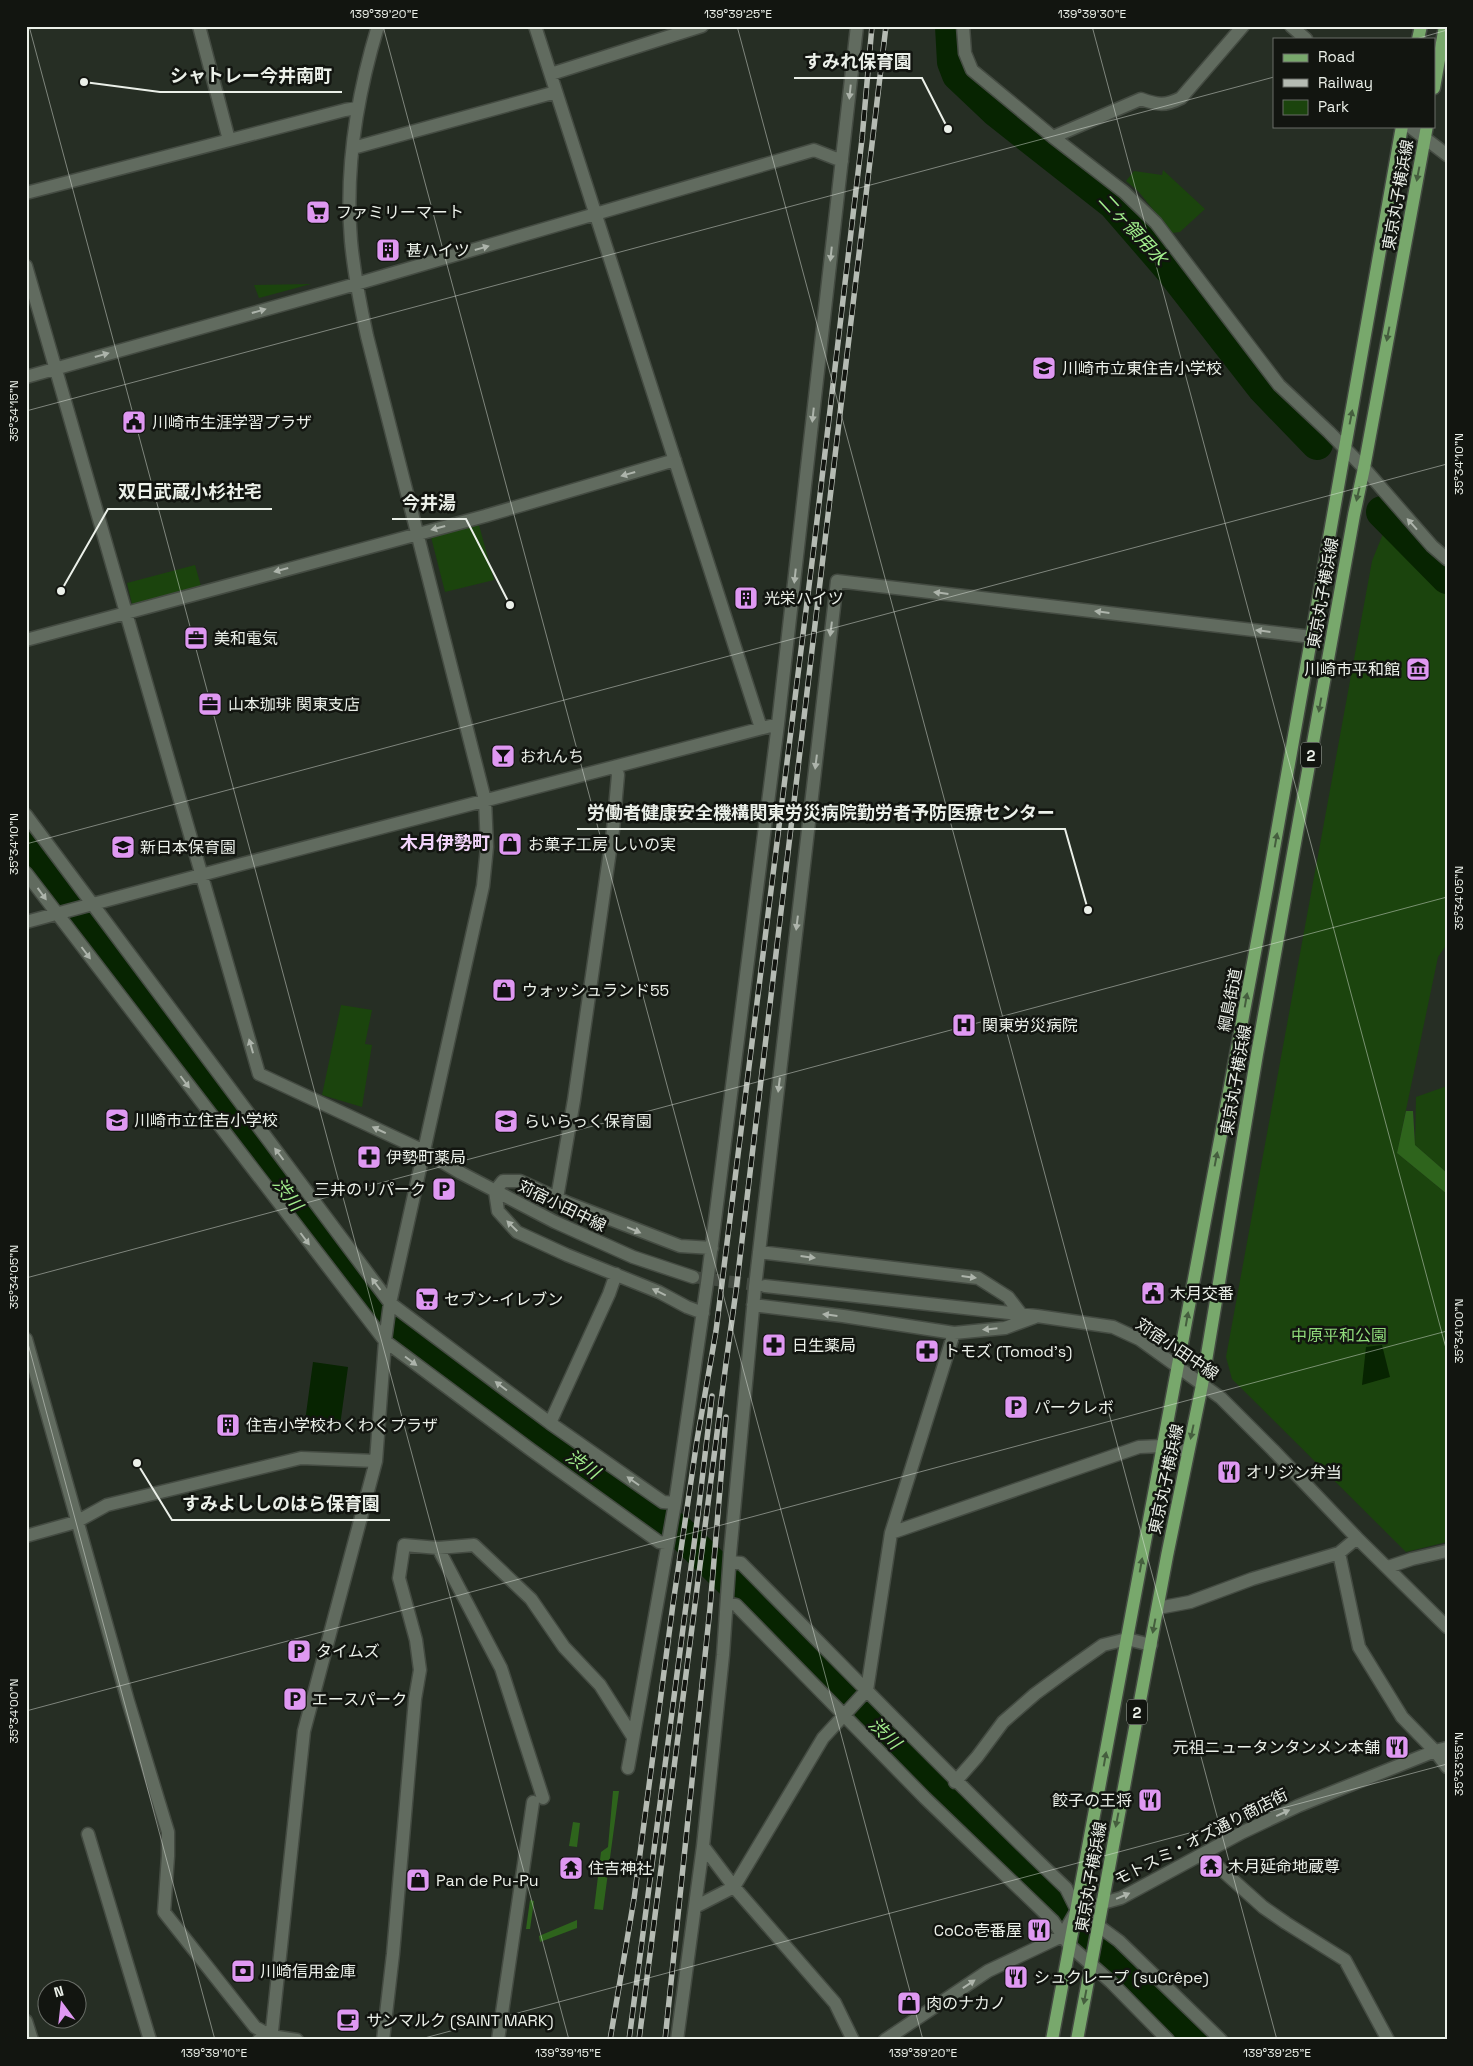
<svg xmlns="http://www.w3.org/2000/svg" width="1473" height="2066" viewBox="0 0 1473 2066" font-family="'Space Grotesk','Noto Sans JP',sans-serif">
<rect width="100%" height="100%" fill="#262e24"/>
<path fill="#1b440d" d="M1163 170 1205 209 1180 232 1172 233 1138 191 1126 181 1134 171 1162 175Z
M311 284 259 298 254 285Z
M1393 509 1447 568V944L1438 957 1397 1153 1447 1194V1542L1406 1552 1232 1379 1226 1357 1372 561Z
M479 525 494 580 445 592 431 537Z
M195 565 201 586 132 604 127 583Z
M341 1005 372 1010 365 1044 372 1045 362 1107 322 1095Z
M1447 1086V1173L1415 1145 1416 1097Z"/>
<path fill="#2e641c" d="M1406 1111H1413L1415 1145 1447 1173V1194L1397 1153Z
M613 1791H619L603 1910 594 1909 601 1852 608 1847Z
M573 1822 580 1823 577 1847 569 1846Z
M530 1900 534 1901 530 1929H526Z
M577 1920V1928L540 1942 539 1936Z"/>
<path fill="#072401" d="M1382 1345 1390 1377 1362 1385 1366 1347Z
M313 1362 348 1367 339 1433 304 1429Z"/>
<g fill="none" stroke-linecap="round" stroke-linejoin="round">
<path stroke="#072401" stroke-width="32" d="M951 26 953 62 958 75 996 111 1114 204 1171 270 1263 388 1317 444
M1382 512 1447 578
M26 843 382 1320 395 1333 679 1531 1197 2040"/>
<path stroke="#444b42" stroke-width="12" stroke-dasharray="12 6" stroke-linecap="butt" d="M693 1277 765 1286"/>
<g stroke="#444b42" stroke-width="15">
<path id="minor" d="M199 26 229 140
M535 26 761 728
M963 26 965 53 972 70 1053 137 1124 192 1156 223 1279 385 1329 432 1364 468 1432 546 1447 559
M1291 26 1306 39
M551 74 702 26
M1409 126 1447 155
M1053 137 1141 99C1158 105 1165 106 1181 98L1243 26
M353 148 556 92
M26 193 345 110 357 108
M26 266 259 1074 424 1151 461 1173 555 1222 633 1257 693 1277
M26 377 356 284 814 150 842 161
M26 640 485 516 675 460
M26 815 390 1303 550 1423 663 1502 675 1503
M26 873 385 1341 531 1450 659 1542 668 1543
M26 922 242 864 778 724
M557 1198 574 1100 613 830 618 775 616 767
M759 1252 978 1278 1008 1297 1021 1314
M765 1286 1037 1316 1113 1327 1139 1339 1221 1398 1273 1450 1357 1538 1447 1627
M753 1305 843 1316 954 1333 1005 1328 1035 1317
M703 1313 687 1307 659 1292 567 1255 517 1232 498 1211 495 1191 503 1181H520L568 1203 680 1246 712 1248
M26 1339 128 1701 168 1832V1856L164 1912 255 2027 271 2036
M550 1423 609 1294 616 1274
M891 1533 1139 1447 1162 1446 1188 1451
M26 1536 76 1522 107 1505 301 1458 376 1461
M438 1548 501 1668 543 1798
M1339 1553 1359 1647 1402 1717 1435 1751 1447 1767
M730 1562 741 1563C849 1672 955 1782 1066 1888L1077 1910 1119 1941 1221 2040
M1388 1567 1412 1559 1447 1551
M727 1603 736 1605 925 1798 1053 1921 1069 1945 1111 1982 1168 2040
M1158 1608 1190 1602 1252 1579 1339 1553 1357 1538
M628 1768 675 1503 707 1283 778 724 857 26
M955 1782 977 1757 1003 1722 1035 1694 1069 1669 1103 1645 1127 1639 1151 1645
M88 1834 150 2040
M703 1846 734 1887 835 2003 853 2040
M1204 1854 1263 1907 1286 1923 1345 1960 1388 2040
M695 1907 734 1887 823 1738 867 1690 891 1533 954 1333
M26 2021 32 2040
M259 2040 271 2036 297 2040
M271 2040 304 1731 376 1461 385 1341 390 1303 483 886 487 847 485 800 367 336C360 304 354 273 351 241 345 170 357 95 378 26
M383 2040 393 1954 415 1699 420 1670 416 1640 399 1578 404 1545 438 1548 474 1545 531 1599 564 1647 600 1685 633 1737
M498 2040 533 1802
M677 2040 703 1846 723 1655 730 1554 755 1287 837 581 1312 637
M885 2040 988 1971 1062 1936 1077 1910 1121 1898 1243 1832 1298 1806 1435 1751 1447 1748"/>
</g>
<g stroke="#444b42" stroke-width="15">
<path id="major" d="M1418 39 1421 26
M1434 88 1445 26
M1052 2040 1267 888 1402 126
M1077 2040 1167 1556 1202 1385 1257 1054 1354 515 1364 468 1427 126"/>
</g>
<use href="#minor" stroke="#616b5f" stroke-width="12"/>
<use href="#major" stroke="#78a86c" stroke-width="12"/>
<g stroke="#b5bbb3" stroke-width="5.5">
<path id="rail" d="M610 2040 634 1899 673 1604 697 1440 716 1331 814 546 862 139 872 26
M629 2040 698 1514 712 1396
M639 2040 726 1363 736 1291 886 26
M665 2040 710 1608 726 1417"/>
</g>
<use href="#rail" stroke="#121510" stroke-width="4" stroke-dasharray="11" stroke-linecap="butt"/>
</g>
<defs><path id="oneway-solid" d="M-6-.8H1V-3.2L6.5 0L1 3.2V.8H-6Z" transform="scale(1.25)"/></defs>
<g fill="#adb4ab">
<use href="#oneway-solid" transform="translate(850 92) rotate(96)"/>
<use href="#oneway-solid" transform="translate(482 248) rotate(-16)"/>
<use href="#oneway-solid" transform="translate(831 254) rotate(96)"/>
<use href="#oneway-solid" transform="translate(259 311) rotate(-16)"/>
<use href="#oneway-solid" transform="translate(102 355) rotate(-16)"/>
<use href="#oneway-solid" transform="translate(813 415) rotate(96)"/>
<use href="#oneway-solid" transform="translate(628 474) rotate(164)"/>
<use href="#oneway-solid" transform="translate(1412 524) rotate(-132)"/>
<use href="#oneway-solid" transform="translate(438 528) rotate(165)"/>
<use href="#oneway-solid" transform="translate(281 570) rotate(165)"/>
<use href="#oneway-solid" transform="translate(795 576) rotate(96)"/>
<use href="#oneway-solid" transform="translate(941 593) rotate(-173)"/>
<use href="#oneway-solid" transform="translate(1102 612) rotate(-173)"/>
<use href="#oneway-solid" transform="translate(831 629) rotate(97)"/>
<use href="#oneway-solid" transform="translate(1263 631) rotate(-173)"/>
<use href="#oneway-solid" transform="translate(816 762) rotate(97)"/>
<use href="#oneway-solid" transform="translate(42 894) rotate(54)"/>
<use href="#oneway-solid" transform="translate(797 923) rotate(97)"/>
<use href="#oneway-solid" transform="translate(86 953) rotate(53)"/>
<use href="#oneway-solid" transform="translate(251 1046) rotate(-106)"/>
<use href="#oneway-solid" transform="translate(185 1082) rotate(53)"/>
<use href="#oneway-solid" transform="translate(779 1085) rotate(97)"/>
<use href="#oneway-solid" transform="translate(379 1130) rotate(-155)"/>
<use href="#oneway-solid" transform="translate(279 1154) rotate(-127)"/>
<use href="#oneway-solid" transform="translate(512 1226) rotate(-135)"/>
<use href="#oneway-solid" transform="translate(634 1230) rotate(23)"/>
<use href="#oneway-solid" transform="translate(305 1239) rotate(53)"/>
<use href="#oneway-solid" transform="translate(808 1257) rotate(7)"/>
<use href="#oneway-solid" transform="translate(969 1277) rotate(7)"/>
<use href="#oneway-solid" transform="translate(376 1284) rotate(-127)"/>
<use href="#oneway-solid" transform="translate(659 1292) rotate(-154)"/>
<use href="#oneway-solid" transform="translate(830 1315) rotate(-173)"/>
<use href="#oneway-solid" transform="translate(990 1329) rotate(174)"/>
<use href="#oneway-solid" transform="translate(411 1361) rotate(37)"/>
<use href="#oneway-solid" transform="translate(501 1386) rotate(-143)"/>
<use href="#oneway-solid" transform="translate(633 1481) rotate(-145)"/>
<use href="#oneway-solid" transform="translate(1283 1813) rotate(-25)"/>
<use href="#oneway-solid" transform="translate(1123 1896) rotate(-23)"/>
<use href="#oneway-solid" transform="translate(969 1984) rotate(-34)"/>
</g>
<g fill="#455e3e">
<use href="#oneway-solid" transform="translate(1418 174) rotate(101)"/>
<use href="#oneway-solid" transform="translate(1388 334) rotate(101)"/>
<use href="#oneway-solid" transform="translate(1351 417) rotate(-79)"/>
<use href="#oneway-solid" transform="translate(1358 494) rotate(103)"/>
<use href="#oneway-solid" transform="translate(1320 705) rotate(100)"/>
<use href="#oneway-solid" transform="translate(1276 840) rotate(-80)"/>
<use href="#oneway-solid" transform="translate(1246 1000) rotate(-80)"/>
<use href="#oneway-solid" transform="translate(1216 1159) rotate(-79)"/>
<use href="#oneway-solid" transform="translate(1187 1319) rotate(-80)"/>
<use href="#oneway-solid" transform="translate(1192 1432) rotate(102)"/>
<use href="#oneway-solid" transform="translate(1141 1565) rotate(-80)"/>
<use href="#oneway-solid" transform="translate(1154 1626) rotate(101)"/>
<use href="#oneway-solid" transform="translate(1105 1759) rotate(-80)"/>
<use href="#oneway-solid" transform="translate(1117 1820) rotate(101)"/>
<use href="#oneway-solid" transform="translate(1085 1997) rotate(101)"/>
</g>
<path fill="none" stroke="#ebf0e9" stroke-width="1" stroke-opacity="0.45" d="M29 26 569 2040M383 26 923 2040M737 26 1277 2040M1092 26 1447 1352M1446 26 1447 31M1416 39 1447 30M26 411 1274 77M26 844 1447 464M26 1278 1447 897M26 1336 215 2040M26 1711 1447 1331M417 2040 1447 1764"/>
<defs>
<g id="supermarket-square" transform="scale(1.25)"><rect x="-9" y="-9" width="18" height="18" rx="4" fill="#df98f2" stroke="#121510"/><path d="M-6-5.5h2.5l.6 2H6L4.5 2H-2.5L-4.4-4H-6ZM-1.5 3.2a1.3 1.3 0 1 0 .1 0ZM3 3.2a1.3 1.3 0 1 0 .1 0Z" fill="#111"/></g>
<g id="building-square" transform="scale(1.25)"><rect x="-9" y="-9" width="18" height="18" rx="4" fill="#df98f2" stroke="#121510"/><path d="M-4-6H4V6H1V3H-1V6H-4ZM-2.5-4.3h1.7v1.8h-1.7ZM.8-4.3h1.7v1.8H.8ZM-2.5-1h1.7V.8h-1.7ZM.8-1h1.7V.8H.8Z" fill="#111"/></g>
<g id="school-square" transform="scale(1.25)"><rect x="-9" y="-9" width="18" height="18" rx="4" fill="#df98f2" stroke="#121510"/><path d="M0-5L7-2L0 1L-7-2ZM-4 1L0 2.5L4 1V4Q0 6-4 4Z" fill="#111"/></g>
<g id="civic-square" transform="scale(1.25)"><rect x="-9" y="-9" width="18" height="18" rx="4" fill="#df98f2" stroke="#121510"/><path d="M-.6-6.5H3V-4.5H.6V-3L4-1V1h2V6H-6V1h2V-1L-.6-3ZM-1.2 2.5V6h2.4V2.5Z" fill="#111"/></g>
<g id="office-square" transform="scale(1.25)"><rect x="-9" y="-9" width="18" height="18" rx="4" fill="#df98f2" stroke="#121510"/><path d="M-6-3h4V-5.5h4V-3h4V5H-6ZM-1-4.5V-3h2v-1.5ZM-6 0V1H6V0Z" fill="#111"/></g>
<g id="museum-square" transform="scale(1.25)"><rect x="-9" y="-9" width="18" height="18" rx="4" fill="#df98f2" stroke="#121510"/><path d="M0-6L6-3V-2H-6V-3ZM-5-1h2V3h-2ZM-1-1h2V3h-2ZM3-1h2V3H3ZM-6 4H6V6H-6Z" fill="#111"/></g>
<g id="bar-square" transform="scale(1.25)"><rect x="-9" y="-9" width="18" height="18" rx="4" fill="#df98f2" stroke="#121510"/><path d="M-6-5H6L.8 .8V4.5H3.5V6h-7V4.5H-.8V.8Z" fill="#111"/></g>
<g id="shop-square" transform="scale(1.25)"><rect x="-9" y="-9" width="18" height="18" rx="4" fill="#df98f2" stroke="#121510"/><path d="M-5-2.5h2.3a2.7 3.5 0 0 1 5.4 0H5L5.5 6h-11ZM-1.5-2.5h3a1.5 2.3 0 0 0-3 0Z" fill="#111"/></g>
<g id="hospital-square" transform="scale(1.25)"><rect x="-9" y="-9" width="18" height="18" rx="4" fill="#df98f2" stroke="#121510"/><path d="M-5-5h3v3.5h4V-5h3V5h-3V1.5h-4V5h-3Z" fill="#111"/></g>
<g id="pharmacy-square" transform="scale(1.25)"><rect x="-9" y="-9" width="18" height="18" rx="4" fill="#df98f2" stroke="#121510"/><path d="M-2-6h4v4h4v4h-4v4h-4v-4h-4v-4h4Z" fill="#111"/></g>
<g id="parking-square" transform="scale(1.25)"><rect x="-9" y="-9" width="18" height="18" rx="4" fill="#df98f2" stroke="#121510"/><path d="M-3.5-5.5H1a3.5 3.5 0 0 1 0 7H-1V5.5H-3.5ZM-1-3.4V-.6H.8a1.4 1.4 0 0 0 0-2.8Z" fill="#111"/></g>
<g id="restaurant-square" transform="scale(1.25)"><rect x="-9" y="-9" width="18" height="18" rx="4" fill="#df98f2" stroke="#121510"/><path d="M-5-6h1v4h1v-4h1v4h1v-4h1v5L-1.5 .5V6h-2V.5L-5-1ZM5-6V6H3V1.5H1.5Q1.5-4 5-6Z" fill="#111"/></g>
<g id="temple-square" transform="scale(1.25)"><rect x="-9" y="-9" width="18" height="18" rx="4" fill="#df98f2" stroke="#121510"/><path d="M0-6L5-2H3V0L6.5 2.5H4V6H1.5V3h-3V6H-4V2.5H-6.5L-3 0V-2H-5Z" fill="#111"/></g>
<g id="bank-square" transform="scale(1.25)"><rect x="-9" y="-9" width="18" height="18" rx="4" fill="#df98f2" stroke="#121510"/><path d="M-6-4H6V4H-6ZM0-2.3a2.3 2.3 0 1 0 0 4.6a2.3 2.3 0 1 0 0-4.6Z" fill="#111"/></g>
<g id="cafe-square" transform="scale(1.25)"><rect x="-9" y="-9" width="18" height="18" rx="4" fill="#df98f2" stroke="#121510"/><path d="M-5.5-4.5H6V0H3Q3 3.5 0 3.5H-2.5Q-5.5 3.5-5.5 0ZM3-3.2v2h1.7v-2ZM-6 4.5H4V6H-6Z" fill="#111"/></g>
</defs>
<g fill-rule="evenodd">
<use href="#supermarket-square" x="318" y="212"/>
<use href="#building-square" x="388" y="250"/>
<use href="#school-square" x="1044" y="368"/>
<use href="#civic-square" x="134" y="422"/>
<use href="#building-square" x="746" y="598"/>
<use href="#office-square" x="196" y="638"/>
<use href="#museum-square" x="1418" y="669"/>
<use href="#office-square" x="210" y="704"/>
<use href="#bar-square" x="503" y="756"/>
<use href="#shop-square" x="510" y="844"/>
<use href="#school-square" x="123" y="847"/>
<use href="#shop-square" x="504" y="990"/>
<use href="#hospital-square" x="964" y="1025"/>
<use href="#school-square" x="117" y="1120"/>
<use href="#school-square" x="506" y="1121"/>
<use href="#pharmacy-square" x="369" y="1157"/>
<use href="#parking-square" x="444" y="1189"/>
<use href="#civic-square" x="1153" y="1293"/>
<use href="#supermarket-square" x="427" y="1299"/>
<use href="#pharmacy-square" x="774" y="1345"/>
<use href="#pharmacy-square" x="927" y="1351"/>
<use href="#parking-square" x="1016" y="1407"/>
<use href="#building-square" x="228" y="1425"/>
<use href="#restaurant-square" x="1229" y="1472"/>
<use href="#parking-square" x="299" y="1651"/>
<use href="#parking-square" x="295" y="1699"/>
<use href="#restaurant-square" x="1397" y="1747"/>
<use href="#restaurant-square" x="1150" y="1800"/>
<use href="#temple-square" x="1211" y="1866"/>
<use href="#temple-square" x="571" y="1868"/>
<use href="#shop-square" x="418" y="1880"/>
<use href="#restaurant-square" x="1039" y="1930"/>
<use href="#bank-square" x="243" y="1971"/>
<use href="#restaurant-square" x="1016" y="1977"/>
<use href="#shop-square" x="909" y="2003"/>
<use href="#cafe-square" x="348" y="2020"/>
</g>
<g text-anchor="middle" dominant-baseline="central" stroke-width="5" stroke-linejoin="round" paint-order="stroke">
<g fill="#121510" stroke="#aaaea8" stroke-width="1">
<rect x="1301" y="742.5" width="20" height="25" rx="4"/>
<rect x="1127" y="1699.5" width="20" height="25" rx="4"/>
</g>
<g font-size="15" font-weight="bold" fill="#ebf0e9">
<text x="1311" y="755">2</text>
<text x="1137" y="1712">2</text>
</g>
<g font-size="16" fill="#ebf0e9" stroke="#121510">
<text transform="translate(1398 195) rotate(-80)">東京丸子横浜線</text>
<text transform="translate(1323 593) rotate(-80)">東京丸子横浜線</text>
<text transform="translate(1230 1000) rotate(-79)">綱島街道</text>
<text transform="translate(1236 1080) rotate(-80)">東京丸子横浜線</text>
<text transform="translate(562 1206) rotate(26)">苅宿小田中線</text>
<text transform="translate(1177 1349) rotate(34)">苅宿小田中線</text>
<text transform="translate(1166 1479) rotate(-78)">東京丸子横浜線</text>
<text transform="translate(1201 1837) rotate(-27)">モトスミ・オズ通り商店街</text>
<text transform="translate(1091 1877) rotate(-80)">東京丸子横浜線</text>
</g>
<g font-size="16" fill="#ebf0e9" stroke="#121510" text-anchor="start">
<text x="336" y="212">ファミリーマート</text>
<text x="406" y="250">甚ハイツ</text>
<text x="1062" y="368">川崎市立東住吉小学校</text>
<text x="152" y="422">川崎市生涯学習プラザ</text>
<text x="764" y="598">光栄ハイツ</text>
<text x="214" y="638">美和電気</text>
<text x="1400" y="669" text-anchor="end">川崎市平和館</text>
<text x="228" y="704">山本珈琲 関東支店</text>
<text x="520" y="756">おれんち</text>
<text x="528" y="844">お菓子工房 しいの実</text>
<text x="140" y="847">新日本保育園</text>
<text x="522" y="990">ウォッシュランド55</text>
<text x="982" y="1025">関東労災病院</text>
<text x="134" y="1120">川崎市立住吉小学校</text>
<text x="524" y="1121">らいらっく保育園</text>
<text x="386" y="1157">伊勢町薬局</text>
<text x="426" y="1189" text-anchor="end">三井のリパーク</text>
<text x="1170" y="1293">木月交番</text>
<text x="444" y="1299">セブン-イレブン</text>
<text x="792" y="1345">日生薬局</text>
<text x="944" y="1351">トモズ (Tomod's)</text>
<text x="1034" y="1407">パークレボ</text>
<text x="246" y="1425">住吉小学校わくわくプラザ</text>
<text x="1246" y="1472">オリジン弁当</text>
<text x="316" y="1651">タイムズ</text>
<text x="312" y="1699">エースパーク</text>
<text x="1380" y="1747" text-anchor="end">元祖ニュータンタンメン本舗</text>
<text x="1132" y="1800" text-anchor="end">餃子の王将</text>
<text x="1228" y="1866">木月延命地蔵尊</text>
<text x="588" y="1868">住吉神社</text>
<text x="436" y="1880">Pan de Pu-Pu</text>
<text x="1022" y="1930" text-anchor="end">CoCo壱番屋</text>
<text x="260" y="1971">川崎信用金庫</text>
<text x="1034" y="1977">シュクレープ (suCrêpe)</text>
<text x="926" y="2003">肉のナカノ</text>
<text x="366" y="2020">サンマルク (SAINT MARK)</text>
</g>
<g font-size="16" fill="#8fda7a" stroke="#121510">
<text x="1339" y="1335">中原平和公園</text>
</g>
<g font-size="18" font-style="italic" fill="#a2ee8d" stroke="#121510">
<text transform="translate(1133 229) rotate(47)">二ヶ領用水</text>
<text transform="translate(288 1194) rotate(53)">渋川</text>
<text transform="translate(583 1464) rotate(35)">渋川</text>
<text transform="translate(885 1733) rotate(44)">渋川</text>
</g>
<g font-size="18" font-weight="bold" fill="#f2d4fa" stroke="#121510">
<text x="445" y="842">木月伊勢町</text>
</g>
</g>
<path fill="none" stroke="#ebf0e9" stroke-width="2" d="M948 129L922 78H794M84 82L160 92H342M61 591L108 509H272M510 605L466 519H392M1088 910L1065 829H577M137 1463L172 1520H390"/>
<g fill="#ebf0e9" stroke="#121510" stroke-width="2">
<circle cx="948" cy="129" r="5"/>
<circle cx="84" cy="82" r="5"/>
<circle cx="61" cy="591" r="5"/>
<circle cx="510" cy="605" r="5"/>
<circle cx="1088" cy="910" r="5"/>
<circle cx="137" cy="1463" r="5"/>
</g>
<g font-size="18" text-anchor="middle" font-weight="bold" fill="#ebf0e9" stroke="#121510" stroke-width="5" stroke-linejoin="round" paint-order="stroke">
<text x="858" y="68">すみれ保育園</text>
<text x="251" y="82">シャトレー今井南町</text>
<text x="190" y="498">双日武蔵小杉社宅</text>
<text x="429" y="509">今井湯</text>
<text x="821" y="819">労働者健康安全機構関東労災病院勤労者予防医療センター</text>
<text x="281" y="1510">すみよししのはら保育園</text>
</g>
<rect width="1473" height="2066" fill="none" stroke="#121510" stroke-width="55"/>
<rect x="1273" y="38" width="162" height="90" fill="#121510" stroke="#696d67"/>
<rect x="1283" y="54" width="25" height="8" fill="#78a86c" stroke="#696d67"/>
<text x="1318" y="62" font-size="15" fill="#ebf0e9">Road</text>
<rect x="1283" y="79" width="25" height="8" fill="#b5bbb3" stroke="#696d67"/>
<text x="1318" y="88" font-size="15" fill="#ebf0e9">Railway</text>
<rect x="1283" y="100" width="25" height="15" fill="#1b440d" stroke="#696d67"/>
<text x="1318" y="112" font-size="15" fill="#ebf0e9">Park</text>
<g transform="translate(62 2004) rotate(345)"><circle r="24" fill="#121510" stroke="#696d67"/>
<path d="M0-4L9 19L0 12L-9 19Z" fill="#df98f2"/>
<text y="-8" font-size="14" font-weight="bold" text-anchor="middle" fill="#ebf0e9">N</text>
</g>
<rect x="28" y="28" width="1418" height="2010" fill="none" stroke="#ebf0e9" stroke-width="2"/>
<g font-size="12" text-anchor="middle" fill="#ebf0e9">
<text x="384" y="18">139°39'20"E</text>
<text x="738" y="18">139°39'25"E</text>
<text x="1092" y="18">139°39'30"E</text>
<text transform="translate(14 411) rotate(-90)" y="4">35°34'15"N</text>
<text transform="translate(1459 464) rotate(-90)" y="4">35°34'10"N</text>
<text transform="translate(14 844) rotate(-90)" y="4">35°34'10"N</text>
<text transform="translate(1459 898) rotate(-90)" y="4">35°34'05"N</text>
<text transform="translate(14 1277) rotate(-90)" y="4">35°34'05"N</text>
<text transform="translate(1459 1331) rotate(-90)" y="4">35°34'00"N</text>
<text transform="translate(14 1711) rotate(-90)" y="4">35°34'00"N</text>
<text transform="translate(1459 1764) rotate(-90)" y="4">35°33'55"N</text>
<text x="214" y="2057">139°39'10"E</text>
<text x="568" y="2057">139°39'15"E</text>
<text x="923" y="2057">139°39'20"E</text>
<text x="1277" y="2057">139°39'25"E</text>
</g>
</svg>
